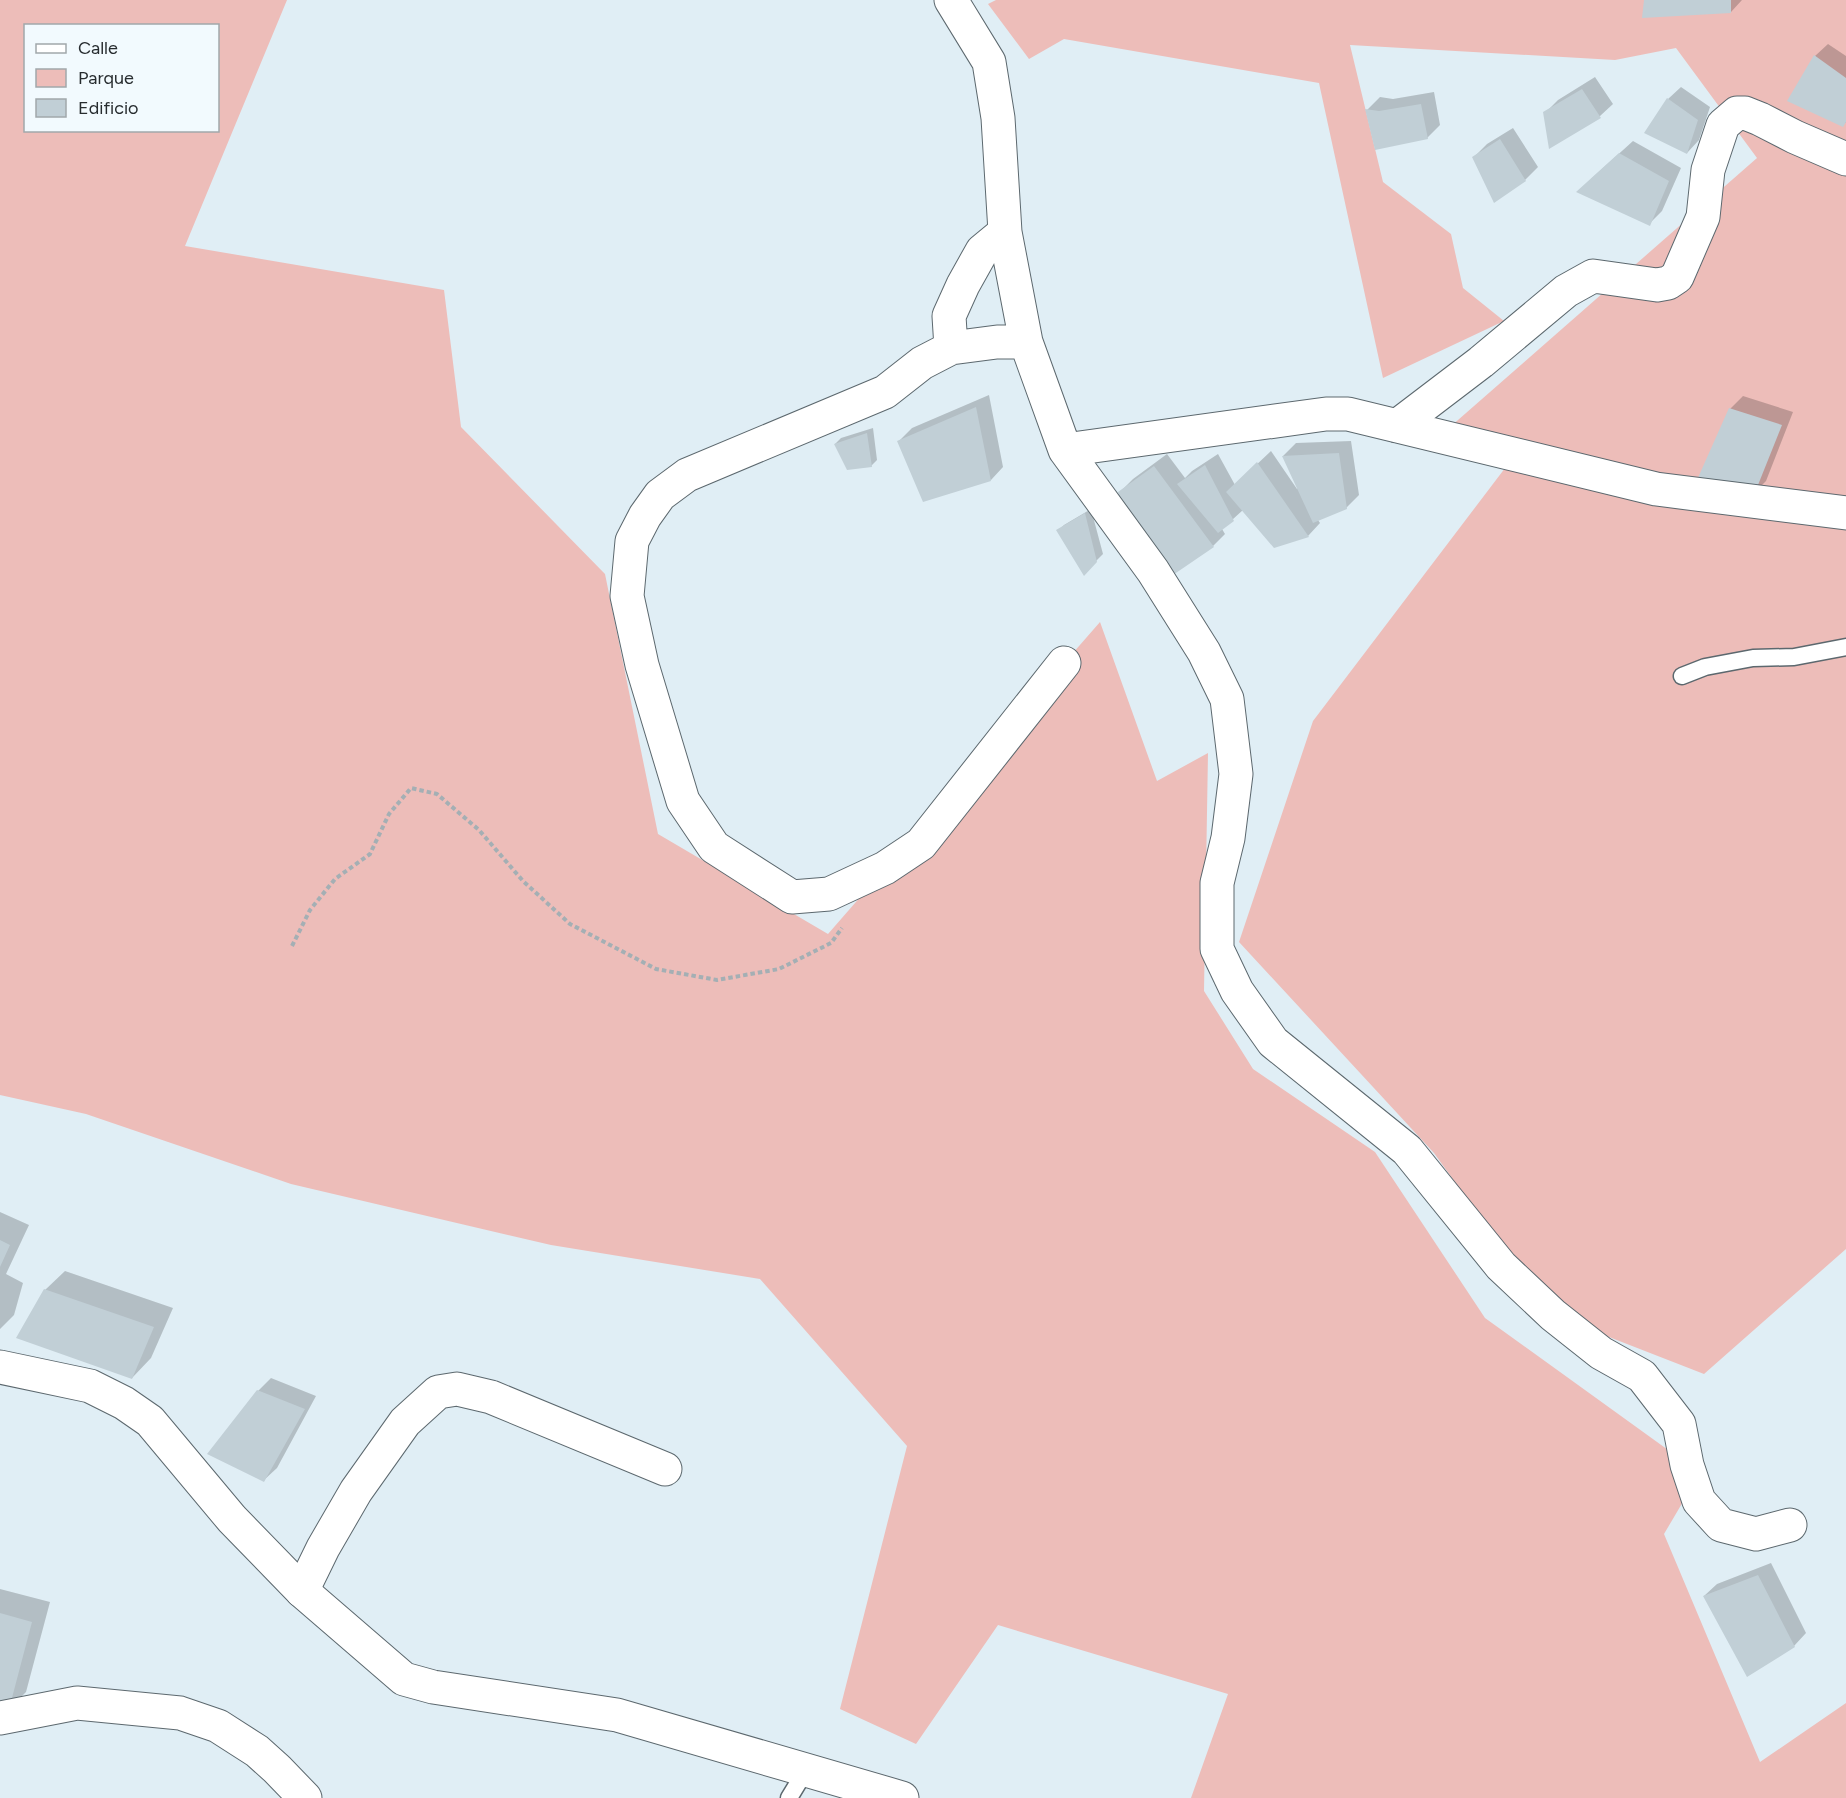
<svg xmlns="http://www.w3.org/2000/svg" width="1846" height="1798" viewBox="0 0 1846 1798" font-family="Figtree,sans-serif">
<rect width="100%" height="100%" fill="#e0eef5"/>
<path fill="#edbdb9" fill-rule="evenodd" d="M0 0H287L185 246 444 290 461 427 605 574 658 834 828 934 1100 622 1157 781 1208 753 1204 991 1253 1069 1375 1152 1485 1318 1700 1473 1664 1534 1760 1762 1846 1703V1798H1191L1228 1694 998 1625 916 1744 840 1709 907 1446 760 1279 551 1245 291 1184 86 1114 0 1095ZM26 26H218V130H26Z
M996 0H1846V1249L1704 1374 1550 1314 1434 1153 1239 942 1313 721 1518 451 1450 427 1757 158 1676 48 1615 60 1350 45 1383 182 1451 234 1463 288 1504 321 1383 378 1319 83 1064 39 1029 59 988 4Z"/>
<path fill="#0003" d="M1645 0H1742L1731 12Z
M1828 44 1846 56V122L1843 125 1815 56Z
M1595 77 1613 104 1600 116 1551 146 1545 113 1558 100Z
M1681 87 1710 107 1699 140 1687 153 1668 99Z
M1434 92 1440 125 1427 138 1367 110 1380 97 1393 99Z
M1513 128 1538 167 1525 180 1474 157 1487 144Z
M1633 141 1681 168 1662 211 1649 224 1591 179Z
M989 395 1003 467 991 480 899 441 912 428Z
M1743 396 1793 412 1766 481 1753 494 1730 409Z
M873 428 877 460 871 466 835 444 841 438Z
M1351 441 1359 495 1346 508 1318 520 1320 523 1308 536 1243 510 1222 529 1225 534 1213 546 1120 492 1133 479 1167 454 1185 478 1192 471 1218 454 1235 485 1271 451 1297 489 1298 488 1283 456 1296 443Z
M1091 509 1103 554 1084 573 1058 531 1064 525Z
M0 1212 29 1225 6 1274 23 1283 14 1315 0 1329Z
M65 1271 173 1308 151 1358 132 1378 45 1290Z
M271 1378 316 1396 277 1468 264 1480 258 1391Z
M1771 1563 1806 1633 1794 1646 1704 1596 1717 1584Z
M0 1589 50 1602 26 1692 7 1711 0 1709Z"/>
<path fill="#c1cfd6" d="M1644 0H1731V13L1642 18Z
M1814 55 1846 78V122L1843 127 1787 101Z
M1582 89 1601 118 1549 149 1543 112Z
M1667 98 1698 120 1687 154 1644 133Z
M1421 104 1428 139 1375 150 1365 109 1379 111Z
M1500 139 1526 181 1494 203 1472 157Z
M1619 153 1669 181 1650 226 1576 192Z
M976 407 991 481 923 502 897 441Z
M1729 408 1782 425 1754 495 1697 480Z
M867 433 872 467 847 470 834 444Z
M1339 453 1347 509 1313 523 1282 456Z
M1257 462 1309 537 1274 548 1226 492Z
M1205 465 1234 521 1218 533 1177 484Z
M1154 466 1214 547 1170 577 1121 513 1118 492Z
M1085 513 1097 562 1084 576 1056 530Z
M0 1240 10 1245 0 1267Z
M44 1289 154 1327 132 1379 16 1338Z
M257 1390 305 1409 264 1482 207 1454Z
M1758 1575 1795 1647 1747 1677 1703 1596Z
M0 1613 32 1622 8 1713 0 1711Z"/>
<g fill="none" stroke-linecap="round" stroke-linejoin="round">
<g stroke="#5c686e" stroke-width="19">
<path id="lane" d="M1682 676 1705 667 1753 658 1794 657 1846 647
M789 1798 806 1770"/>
</g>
<g stroke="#5c686e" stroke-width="35">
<path id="street" d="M951 0 989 62 998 118 1005 232 1026 342 1065 450 1326 414H1348L1656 489 1846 513
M1005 232 982 251 963 285 949 316 951 348 922 363 885 392 687 475 660 495 645 516 632 541 627 596 642 665 683 801 714 847 792 897 829 894 885 868 921 844 1064 663
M951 348 997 342H1026
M1397 426 1481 362 1566 291 1593 276 1657 285 1668 283 1677 277 1703 217 1708 170 1723 125 1737 113H1745L1760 119 1795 137 1846 159
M1065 450 1153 571 1204 652 1227 699 1236 774 1228 838 1217 883V949L1237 991 1273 1042 1407 1150 1501 1266 1553 1315 1601 1353 1642 1376 1679 1424 1687 1465 1699 1501 1721 1525 1756 1534 1790 1525
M302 1591 323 1548 356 1491 405 1422 438 1392 457 1389 491 1397 665 1469
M0 1718 77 1703 180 1713 218 1726 257 1751 277 1769 305 1798"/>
</g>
<g stroke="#5c686e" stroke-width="35">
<path id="secondary" d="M0 1367 90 1386 124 1403 150 1421 232 1519 302 1591 404 1679 433 1687 617 1715 902 1798"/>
</g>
<path stroke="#a4afb4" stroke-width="4" stroke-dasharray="4.5 3" stroke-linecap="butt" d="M292 946 310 910 335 879 370 854 389 814 411 788 437 794 479 830 523 881 570 924 656 969 717 980 779 969 831 943 842 928"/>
<use href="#lane" stroke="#fff" stroke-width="16"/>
<use href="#street" stroke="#fff" stroke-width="33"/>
<use href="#secondary" stroke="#fff" stroke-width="33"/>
</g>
<rect x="24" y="24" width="195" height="108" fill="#f2fafe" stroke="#a1a8ab" stroke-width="1.5"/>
<rect x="36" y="44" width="30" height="9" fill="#ffffff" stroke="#a1a8ab" stroke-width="1.5"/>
<text x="78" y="54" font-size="18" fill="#272c2f">Calle</text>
<rect x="36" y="69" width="30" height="18" fill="#edbdb9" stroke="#a1a8ab" stroke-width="1.5"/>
<text x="78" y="84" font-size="18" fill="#272c2f">Parque</text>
<rect x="36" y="99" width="30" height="18" fill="#c1cfd6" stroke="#a1a8ab" stroke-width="1.5"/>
<text x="78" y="114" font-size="18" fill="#272c2f">Edificio</text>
</svg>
